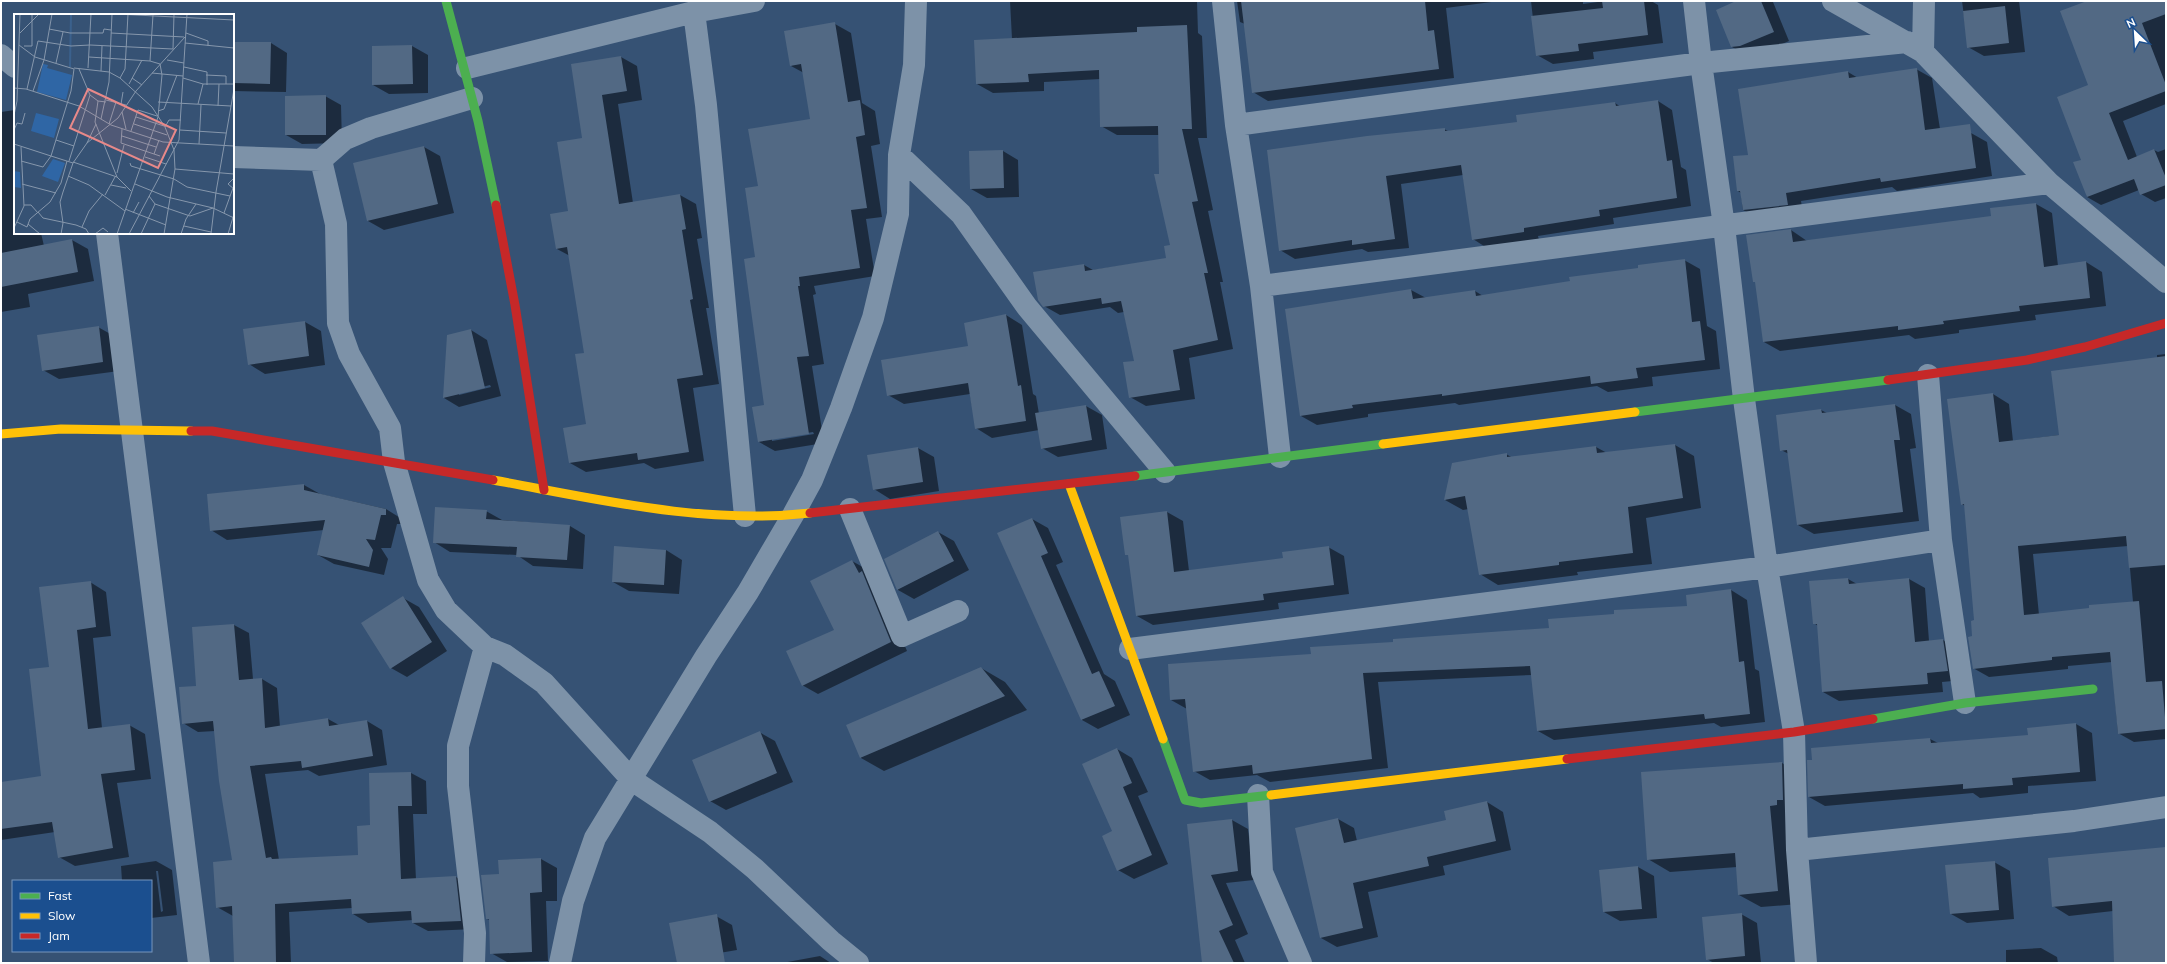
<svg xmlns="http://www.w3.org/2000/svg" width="2167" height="964" viewBox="0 0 2167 964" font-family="Mulish,sans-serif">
<rect width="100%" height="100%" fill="#365274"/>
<path fill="#0007" fill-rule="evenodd" d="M1010 1H1197L1198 33 1202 36 1207 138H1198L1213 210 1208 211 1223 282H1220L1233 349 1189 358 1195 399 1146 406 1130 397 1135 362 1124 312 1118 313 1110 307 1060 315 1044 306 1084 265 1093 270 1167 259 1171 246 1160 174 1159 135H1117L1101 126V79L1044 82V91L993 93 977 84 1012 39Z
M1237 1H1499L1446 8 1454 78 1268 101 1253 92 1245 24 1240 22Z
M1531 1H1583V4L1605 1H1651L1658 5 1663 43 1593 52 1594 59 1553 64 1537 55Z
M1739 1 1773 2 1789 41 1757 55 1748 56 1732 47Z
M1962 1H2019L2025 52 1984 56 1968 47Z
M2090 1H2166V104L2123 121 2137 157 2154 150 2158 152 2166 149V198L2155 202 2141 194 2139 190 2101 205 2087 197 2082 160 2090 86Z
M835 24 851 33 862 103 875 111 880 144 871 146 882 217 866 219 875 276 814 286 816 294 813 295 824 364 812 366 824 443 775 451 759 442 765 406 756 258 759 187 811 120 804 73 791 66ZM813 432 814 434 772 441V439Z
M233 43H271L287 53 286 92 233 91Z
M412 46 428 55V93L389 94 373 85V47Z
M621 57 637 66 642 100 618 104 633 203 680 195 696 204 702 238 697 239 709 308H706L719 384 693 388 704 461 655 469 644 463 586 472 570 463 587 425 585 354 570 256 557 249 570 212 583 139 572 65Z
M1916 69 1932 78 1940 129 1971 133 1987 142 1992 176 1897 191 1892 187 1801 201 1803 213 1759 219 1743 210 1741 193 1738 191 1749 156 1848 72 1858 78Z
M325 96 341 105 342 143 302 144 286 135Z
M1658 101 1672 110 1681 167 1686 170 1691 206 1613 218 1614 224 1538 236 1539 240 1487 248 1473 239 1463 175 1401 184 1409 248 1368 252 1362 249 1295 259 1280 250 1444 129 1448 131 1518 123 1615 103 1621 107Z
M15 110V233H41L44 246 72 240 88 249 94 281 28 294 30 307 1 312V112Z
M424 147 440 156 454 213 384 230 368 221 354 164Z
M1003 151 1018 160 1019 197 987 198 971 189Z
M2036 204 2052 213 2058 266 2086 262 2102 272 2106 306 2035 315 2036 320 1959 330V333L1915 339 1909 335 1780 351 1764 342 1791 230 1807 241 1992 217Z
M1684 260 1700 269 1707 326 1716 331 1720 369 1652 377 1653 386 1608 392 1597 386 1459 405 1455 403 1368 414V417L1317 425 1301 416 1286 310 1411 290 1426 298 1475 291 1483 296 1571 282Z
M1006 315 1022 325 1033 394 1036 396 1039 414 1086 406 1102 415 1107 449 1058 457 1042 448 1039 430 992 438 976 428 970 394 904 404 888 395 969 347Z
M305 322 321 331 325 365 265 374 249 364Z
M98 327 114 336 119 371 59 379 43 370Z
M471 330 487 340 501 396 459 407 444 398ZM490 385 491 387 459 395V393Z
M2166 354V739L2134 742 2118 733 2112 662 2068 666V669L1989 677 1973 668 1975 621 1965 506 1962 504 1993 394 2009 404 2013 441 2060 435 2157 358V355ZM2128 546 2133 602 2091 609 2039 615 2033 554Z
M1895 405 1911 414 1916 448 1910 449 1919 521 1814 534 1798 525 1789 454 1781 450 1821 410 1827 413Z
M1675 445 1694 456 1701 508 1646 518 1652 564 1577 572 1578 575 1498 585 1480 574 1469 509 1463 510 1445 500 1506 454 1513 458 1596 447 1607 453Z
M918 448 934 457 939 491 890 499 874 489Z
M304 485 320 494 386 509 402 519 401 524H397L391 548H381L388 559 384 575 334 564 318 555 324 530 227 540 211 530Z
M486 511 502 520 570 526 585 535 583 569 533 566 517 555 450 552 434 542Z
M1167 512 1183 521 1189 571 1284 559 1328 547 1344 556 1349 594 1278 603 1279 609 1153 625 1137 616 1130 556 1126 554Z
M1032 519 1048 528 1063 562 1056 565 1104 674 1115 681 1130 715 1098 729 1082 720 998 534Z
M938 532 954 541 969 570 914 599 898 590 885 560Z
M666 550 682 560 679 594 629 591 613 582Z
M852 561 868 570 878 581 907 651 818 694 802 685 836 630Z
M1848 579 1857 584 1909 579 1925 588 1929 641 1943 640 1959 649 1963 680 1942 682 1943 692 1839 701 1823 692 1818 626 1814 623Z
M90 582 106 592 111 636 93 638 102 728 129 725 145 734 151 779 117 783 129 857 75 866 59 857 55 832 1 840V783L42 777 50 667Z
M1731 590 1747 600 1755 669 1759 671 1765 722 1721 727 1714 723 1554 740 1538 731 1532 675 1378 682 1388 768 1270 782 1257 775 1210 780 1194 771 1187 709 1171 700 1312 655 1395 643 1550 629 1615 615 1689 607Z
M403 598 419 607 447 651 407 677 391 668Z
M234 625 249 633 253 679H262L277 688 280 727 328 719 339 725 367 721 382 730 387 765 319 776 308 770 265 774 279 860 359 856 371 826 411 773 426 781 427 814H413L416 880 456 877 471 886 476 929 428 931 413 923V920L368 923 353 914 352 908 289 912 291 963H235L233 916 217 907 234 861 215 731 198 732 183 723 197 686Z
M981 668 1005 682 1027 710 884 771 861 758 847 726Z
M2076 724 2092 733 2096 781 2028 786V793L1980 798 1973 793 1825 806 1809 797 1813 761 1812 749 1930 739 1938 743 2029 736Z
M759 732 775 741 793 782 726 810 710 801Z
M1117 749 1132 758 1148 792 1138 796 1168 864 1134 879 1118 870 1113 832Z
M1782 763 1804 776 1799 904 1761 907 1739 895 1737 867 1670 872 1648 859Z
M1487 802 1503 812 1511 850 1443 866 1445 875 1368 892 1378 937 1337 947 1321 938 1338 819 1354 828 1357 841 1447 821Z
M1232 820 1248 829 1254 880 1226 883 1248 934 1235 940 1245 963H1203L1188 825Z
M2165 843H2166V963H2115L2113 911 2069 916 2053 906 2165 848Z
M541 859 557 868V901H546L548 961 507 962 491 953 490 920 487 919 500 875Z
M156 861 172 870 177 915 151 918V881H122L121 866ZM156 871H158L163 911 161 912Z
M1994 862 2010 871 2014 919 1967 923 1951 914Z
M1638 867 1654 876 1657 918 1620 921 1604 912Z
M1741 914 1757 923 1761 963H1714L1707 959Z
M716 916 732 925 737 950 690 958Z
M2041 948 2057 957 2058 963H2006V950Z
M820 956 831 963H782Z"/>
<path fill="#526984" d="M1241 1H1425L1428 31 1434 30 1439 69 1252 93Z
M1602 1H1644L1648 35 1578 44 1579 51 1536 56 1531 16 1603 8Z
M1736 1H1761L1774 32 1740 46 1731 47 1716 10Z
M2087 1H2166V14L2142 23 2166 85V91L2109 113 2128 160 2154 149 2166 178V185L2140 195 2134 179 2087 197 2073 162 2081 160 2057 97 2088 85 2060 11Z
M2005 6 2009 43 1967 48 1963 11Z
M835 22 848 102 860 100 865 135 856 137 867 208 851 210 860 268 799 277 800 286H798L809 356 797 357 809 434 758 442 752 407 764 405 744 259 755 257 745 188 758 186 748 129 810 119 801 64 790 66 784 31Z
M1187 25 1192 129H1182L1198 201 1192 202 1208 273H1204L1218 340 1173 350 1180 390 1129 398 1123 362 1134 361 1121 301 1102 304 1101 298 1043 307 1038 300 1033 272 1084 264 1085 271 1166 258 1164 246 1170 245 1154 174H1159L1158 126 1100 127 1099 70 1028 74 1029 82 976 84 974 40 1137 32V27Z
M233 42H271L270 84 233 83Z
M412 45 413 84 372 85V46Z
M621 56 627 91 602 95 619 204 680 194 686 229 682 230 693 299 690 300 703 375 677 379 689 452 638 460 637 453 569 463 563 428 586 424 575 354 584 353 567 247 556 249 550 214 568 211 557 142 582 138 571 64Z
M1917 68 1925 130 1970 124 1976 168 1881 182 1880 178 1786 193 1788 205 1743 210 1740 191H1737L1733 156 1748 155 1738 89 1848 71 1849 78Z
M326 95V135H285V96Z
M1658 100 1667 161 1672 160 1677 198 1599 210 1600 216 1524 228V232L1472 240 1461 165 1386 176 1395 239 1352 245V240L1279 251 1267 150 1367 136 1445 128V131L1517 122 1516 115 1615 102 1616 106Z
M424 146 438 204 367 221 353 163Z
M1003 150 1004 188 970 189 969 151Z
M2036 203 2044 267 2086 261 2090 298 2019 306 2020 311 1943 321 1944 324 1898 330V326L1763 342 1755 282H1753L1746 235 1791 229 1793 242 1991 216 1990 208Z
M72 239 78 272 1 287V253Z
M1685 259 1692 322 1700 321 1705 360 1636 368 1638 378 1591 384 1590 376 1442 396V394L1352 405 1353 408 1300 416 1285 309 1411 289 1413 299 1475 290 1476 296 1570 281 1569 277 1638 268V265Z
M1006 314 1018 386 1021 385 1026 421 975 429 968 383 887 396 881 360 968 346 964 323Z
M305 321 309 356 248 365 243 329Z
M99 326 103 362 42 371 37 335Z
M471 329 485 388 443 398 447 335Z
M2166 356V565L2129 568 2126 536 2018 546 2024 615 2089 608V605L2139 601 2146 682 2162 681 2166 729 2118 734 2110 652 2052 657V660L1973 669 1968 637 1972 636 1971 621 1974 620 1964 504 1961 505 1947 399 1993 393 1999 442 2059 435 2051 371Z
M1895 404 1900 440H1894L1903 512 1797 525 1787 450 1780 451 1776 415 1821 409 1822 413Z
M1086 405 1092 440 1041 449 1035 413Z
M1675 444 1683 498 1628 507 1633 553 1559 562V565L1479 575 1465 496 1444 500 1452 463 1507 453V457L1596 446 1597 453Z
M918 447 923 482 873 490 867 455Z
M304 484V490L386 509V515H381L375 540 366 539 373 550 369 567 317 555 325 520 210 531 207 494Z
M435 507 487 510 486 519 570 525 567 560 516 557 517 547 433 543Z
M1167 511 1174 572 1283 558 1282 552 1329 546 1334 585 1263 594 1264 600 1136 616 1128 555H1125L1120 517Z
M1032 518 1048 553 1041 556 1092 674 1099 671 1115 706 1081 720 997 533Z
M938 531 954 561 897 590 884 559Z
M614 546 666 550 664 585 612 582Z
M852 560 859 573 862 571 891 642 802 686 786 651 834 630 810 581Z
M1848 578 1849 584 1909 578 1915 642 1943 639 1948 671 1927 673 1928 684 1822 692 1817 624H1813L1809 581Z
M91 581 96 627 77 630 88 729 130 724 135 770 101 774 113 848 58 858 52 822 1 829V782L41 776 29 669 49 667 39 587Z
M1731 589 1739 662 1744 661 1750 714 1705 719 1704 714 1537 731 1530 666 1363 673 1372 759 1253 774 1252 765 1193 772 1185 699 1170 700 1168 664 1311 654 1310 647 1393 642V639L1549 628 1548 619 1614 614V610L1687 606 1686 595Z
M403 596 432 642 390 669 361 623Z
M234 624 239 680 262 678 265 728 328 718 329 726 367 720 373 756 302 768 301 761 250 766 266 858 271 857 272 859 358 855 357 826 370 825 369 773 411 772 412 806H398L401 879 456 876 461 921 412 923 411 911 352 914 351 899 275 904 276 963H234L232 906 216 908 213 862 232 860 219 781 213 721 182 724 179 687 196 686 192 627Z
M981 667 1005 696 860 758 846 725Z
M2076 723 2080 772 2012 778 2013 785 1963 789V784L1808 797 1807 760H1812L1811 748 1930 738 1931 743 2028 735 2027 728Z
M760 731 777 773 709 802 692 760Z
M1117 748 1132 783 1123 787 1152 855 1117 871 1102 836 1112 831 1082 764Z
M1782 762 1783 800H1777V805L1770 806 1778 891 1738 895 1735 853 1647 860 1641 772Z
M1487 801 1496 841 1427 857 1429 866 1353 883 1363 928 1320 938 1295 828 1338 818 1344 843 1446 820 1444 811Z
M1232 819 1238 871 1211 875 1233 925 1219 931 1234 963H1202L1187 824Z
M2166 847V963H2114L2112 901 2052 907 2048 858Z
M541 858 542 892 530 893 532 952 490 954 489 919H486L481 875 499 874 498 860Z
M1995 861 1999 910 1950 914 1945 865Z
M1638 866 1642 909 1603 912 1599 870Z
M1742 913 1745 956 1706 960 1702 917Z
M717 914 725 963H677L669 923Z"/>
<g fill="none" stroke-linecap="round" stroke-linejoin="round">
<path stroke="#7d92a8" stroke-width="22" d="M1223 1 1236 125 1261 286 1280 457
M1694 1 1701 63 1724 226 1744 399 1767 567 1794 732 1797 850 1806 963
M1833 1 1923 52 2049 183 2166 282
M694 12 706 105 745 516
M1923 52 1924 1
M1 55 15 67
M467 68 694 12 754 1
M1236 125 1701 63 1907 42
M899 155 961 214 1027 307 1165 472
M233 157 321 160 345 139 371 128 472 98
M321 160 336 224 338 323 349 354 390 428 394 462 428 580 446 610 485 647 505 655 544 683 632 780 710 832 755 869 831 941 858 963
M107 233 199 963
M1261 286 2049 183
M1928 375 1941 540 1965 703
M850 509 902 636 958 611
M1130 649 1767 567 1941 540
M1258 795 1262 872 1301 963
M1797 850 2074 821 2166 807
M474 963 475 933 458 786V746L485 647
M560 963 573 901 595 838 706 656 748 592 793 515 812 480 841 408 873 318 898 214 899 155 914 65 916 1"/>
<path stroke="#4caf50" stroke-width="9" d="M446 1 478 121 496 205
M1635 412 1888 380
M1135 476 1383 444
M1873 719 1965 703 2093 689
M1163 739 1185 800 1201 803 1271 795"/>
<path stroke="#ffc107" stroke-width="9" d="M1 434 61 429 191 431
M1383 444 1635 412
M493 480C597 499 703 525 810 513
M1069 484 1163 739
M1271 795 1567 759"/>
<path stroke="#c62828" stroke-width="9" d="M496 205 515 305 544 490
M1888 380 2027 360 2085 347 2166 323
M191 431H212L493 480
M810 513 1135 476
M1567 759 1794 732 1873 719"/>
</g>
<g transform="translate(14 14)">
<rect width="220" height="220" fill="#365274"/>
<path d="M29 50 34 51 33 54 58 61 52 86 23 78ZM22 99 45 105 40 124 17 117ZM39 145 51 149 44 168 28 162ZM0 157 6 158 7 174 0 173Z" fill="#2f66a5"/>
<path fill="none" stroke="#3b618d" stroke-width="2" d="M56 53 57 1"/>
<path fill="none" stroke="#8697ac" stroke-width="1" d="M102 0 220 6M35 15 56 19H89L90 15 97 16M6 19 25 0M97 19 170 23M172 19 194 27V32M171 29 220 34M76 31 159 35M10 32H18V0M159 35 160 0M75 43 136 47 146 50 148 61 144 103 103 220M153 46 170 49M136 47 139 1M42 49 49 18M170 53 193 58V71M60 54 95 58 106 64 138 93 151 113 160 136 161 155 150 220M74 54 77 0M65 55 76 81 84 87 92 88M87 57 88 32M138 59 169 62M192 61 212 62V70M106 64 111 55 114 0M118 64 128 71M169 64 189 70H220M115 70 128 46M0 74 12 75 65 92 97 111 149 128 220 132M13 75 24 27 57 32 76 31M19 77 30 46 38 0M92 86 112 91M84 87 81 108 103 163 117 177M144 88 217 92M107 90 109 78M184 90 189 70M204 92 205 70M144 97 150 95 163 61M108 98 112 115M0 101 3 87 6 0M122 103 150 112M87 105 95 68 98 0M95 110 102 88M120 110 153 121M151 113 155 106H167M108 115 107 129 146 142M0 116 3 109 8 110 11 99M166 116 212 119M117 117 124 96 143 102M108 122 142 133M42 126 60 132M73 129 104 104 122 77 171 23M0 130 37 142 57 77 60 55 21 43 5 31M185 130 187 91M140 140 145 126M131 143 152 150M7 147 29 153 37 142 59 149M55 147 76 81M59 148 103 163M116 149 117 152 160 165 173 173 216 182M161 155 220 160M103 159 110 131M54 162 75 171 111 197M220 164 214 170 220 175M8 170 42 179M121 170 153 183 199 194 220 204M97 171 112 174M91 181 101 163M135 182 141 190 176 202 199 194M10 191H17L24 199M111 195 152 211M24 198 29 204 62 211 72 215 75 220M119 199 125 188M210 199 219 174M3 208 13 213 16 205 36 188 47 169 53 147M14 210 26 220M170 212 197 218M68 213 75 197 89 180M0 214 10 192 7 133M47 220 49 209 46 188 49 178 59 149 73 129 82 110M81 220 89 214 94 218M115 220 165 126 173 0M127 220 141 190M167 220 172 205 182 190M197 220 202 178 220 75M214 220 220 200"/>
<path fill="#e88989" fill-opacity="0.15" stroke="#e88989" stroke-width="2" d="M74 75 162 116 144 154 56 114Z"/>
<rect width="220" height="220" fill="none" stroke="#fff" stroke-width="2"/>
</g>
<rect width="2167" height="964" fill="none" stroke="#ffffff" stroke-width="4"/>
<rect x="12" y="880" width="140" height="72" fill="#1b4f8f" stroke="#7695bc"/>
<rect x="20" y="893" width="20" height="6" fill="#4caf50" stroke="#7695bc"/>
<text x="48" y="900" font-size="12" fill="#ffffff">Fast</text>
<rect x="20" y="913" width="20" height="6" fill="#ffc107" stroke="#7695bc"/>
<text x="48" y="920" font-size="12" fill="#ffffff">Slow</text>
<rect x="20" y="933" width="20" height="6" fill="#c62828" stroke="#7695bc"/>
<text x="48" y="940" font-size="12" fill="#ffffff">Jam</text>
<g transform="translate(2135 32) rotate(335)" stroke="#1b4f8f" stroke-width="3" paint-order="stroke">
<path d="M0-3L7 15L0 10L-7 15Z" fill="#ffffff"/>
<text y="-6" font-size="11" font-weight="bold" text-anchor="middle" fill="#ffffff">N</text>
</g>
</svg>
